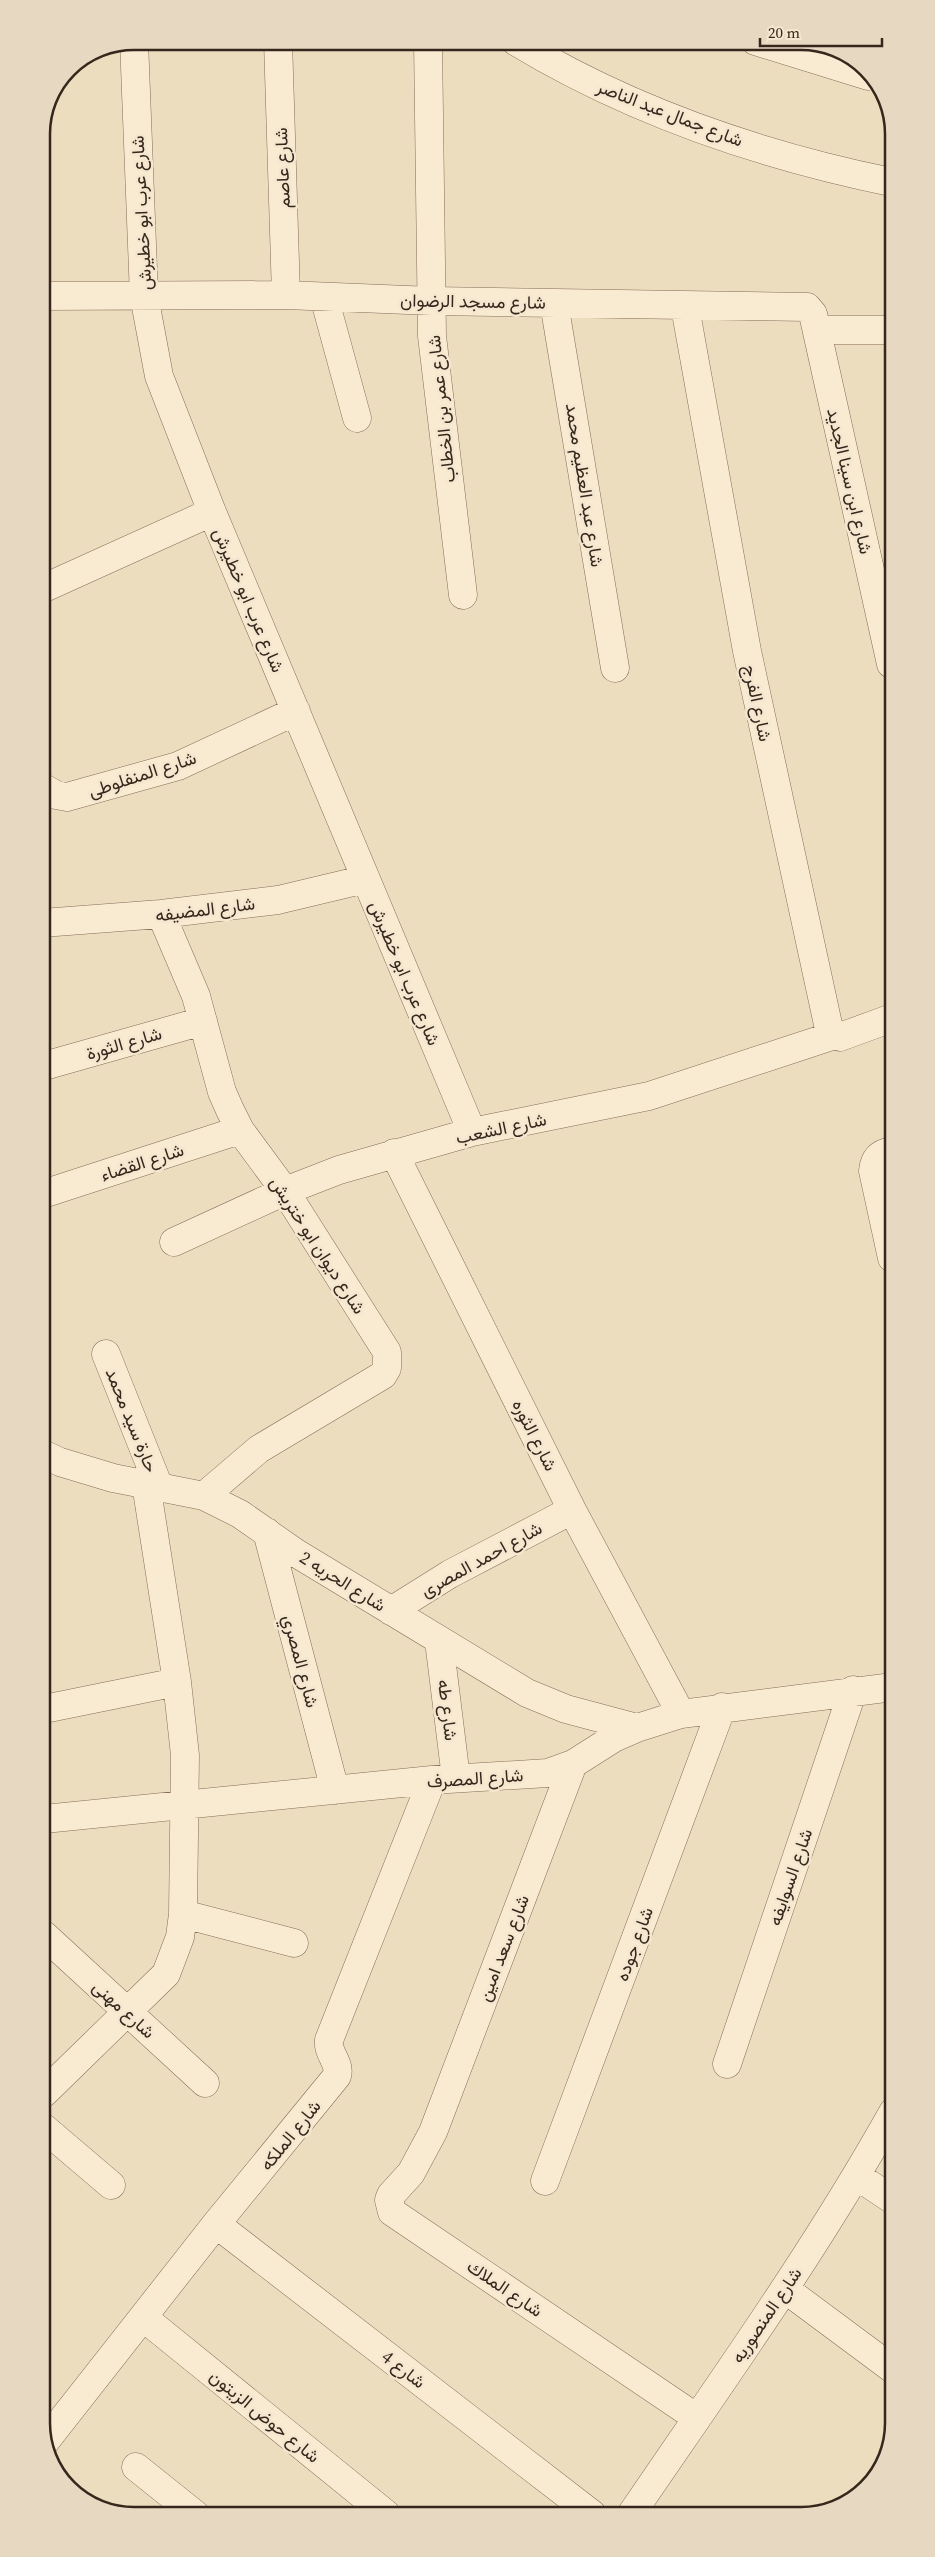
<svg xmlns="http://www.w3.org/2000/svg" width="935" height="2557" viewBox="0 0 935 2557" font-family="'Source Serif 4',Vazirmatn,serif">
<rect width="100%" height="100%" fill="#edddbf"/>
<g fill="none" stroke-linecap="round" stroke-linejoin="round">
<g stroke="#856d58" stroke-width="29">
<path id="minor" d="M134 41 144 296 159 376 212 512 472 1132
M278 41 286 295
M428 41 432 336 463 595
M42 296 286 295 432 301 807 307 813 314 891 664
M324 297 357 418
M554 303 615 668
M685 307 747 651 829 1029 840 1037 892 1018
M817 330H891
M42 589 212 512
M42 787 56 795 67 797 178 766 296 711
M161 914 196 996 222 1092 230 1110 240 1130 285 1191 387 1352V1368L383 1375 259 1449 204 1496
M42 923 161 914 278 900 366 879
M44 1066 203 1021
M892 1151C880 1153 874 1158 873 1171L892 1258
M394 1153 572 1510 681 1714
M43 1194 240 1130
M174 1242 285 1191 339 1170 472 1132 649 1096 835 1035
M106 1354 159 1487
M43 1454 60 1462 113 1478 204 1496 240 1514 296 1553 527 1693 566 1709 637 1728
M267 1532 335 1790
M391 1611 450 1574 572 1510
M439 1641 456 1778
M44 1709 177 1682
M573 1764 433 2132 411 2173 391 2195 389 2200 392 2212 697 2418
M44 1819 432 1780 548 1773 573 1764 614 1738 637 1728 681 1714 893 1687
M183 1914 294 1943
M44 1935 205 2083
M727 2064 853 1690
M44 2093 166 1974 180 1937 183 1914 185 1755 177 1682 146 1484
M44 2128 111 2185
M857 2176 893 2200
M545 2181 722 1707
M216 2224 592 2514
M785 2289 894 2370
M144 2318 386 2514
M44 2443 216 2224 337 2076C341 2063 327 2054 329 2040L432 1780
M136 2467 196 2515
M632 2513C722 2381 815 2251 893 2112"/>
</g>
<g stroke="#856d58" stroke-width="29">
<path id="tertiary" d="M515 41C629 110 760 155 891 182
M755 41 868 76"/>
</g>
<use href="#minor" stroke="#f8ebd2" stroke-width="28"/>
<use href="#tertiary" stroke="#f8ebd2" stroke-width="28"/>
</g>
<g text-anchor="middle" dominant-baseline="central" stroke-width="5" stroke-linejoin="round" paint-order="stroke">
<g font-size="18" fill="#35271c" stroke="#f5e7cf">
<text transform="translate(670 113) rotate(21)">شارع جمال عبد الناصر</text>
<text transform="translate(282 168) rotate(-92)">شارع عاصم</text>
<text transform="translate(141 213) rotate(-93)">شارع عرب ابو خطيرش</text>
<text transform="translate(473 301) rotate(1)">شارع مسجد الرضوان</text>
<text transform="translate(441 409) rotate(-96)">شارع عمر بن الخطاب</text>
<text transform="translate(850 481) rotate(77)">شارع ابن سينا الجديد</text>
<text transform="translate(585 485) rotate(81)">شارع عبد العظيم محمد</text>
<text transform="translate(249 600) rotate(67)">شارع عرب ابو خطيرش</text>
<text transform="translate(758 703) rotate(78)">شارع الفرج</text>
<text transform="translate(142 774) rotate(-18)">شارع المنفلوطى</text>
<text transform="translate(205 909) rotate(-7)">شارع المضيفه</text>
<text transform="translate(405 973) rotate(67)">شارع عرب ابو خطيرش</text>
<text transform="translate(124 1043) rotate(-16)">شارع الثورة</text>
<text transform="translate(501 1128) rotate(-12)">شارع الشعب</text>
<text transform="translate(142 1162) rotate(-18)">شارع القضاء</text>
<text transform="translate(318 1245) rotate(57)">شارع ديوان ابو ختريش</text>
<text transform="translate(132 1420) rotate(68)">حارة سيد محمد</text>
<text transform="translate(535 1435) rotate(63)">شارع الثوره</text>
<text transform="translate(481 1559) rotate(-29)">شارع احمد المصرى</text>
<text transform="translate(343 1581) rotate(32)">شارع الحريه 2</text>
<text transform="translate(301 1661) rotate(75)">شارع المصري</text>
<text transform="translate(448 1710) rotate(83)">شارع طه</text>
<text transform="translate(475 1778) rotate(-4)">شارع المصرف</text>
<text transform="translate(790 1877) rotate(-71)">شارع السوايفه</text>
<text transform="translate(634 1944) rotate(-70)">شارع جوده</text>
<text transform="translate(503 1948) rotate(-69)">شارع سعد امين</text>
<text transform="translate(124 2009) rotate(42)">شارع مهنى</text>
<text transform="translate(290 2135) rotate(-51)">شارع الملكه</text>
<text transform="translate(505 2288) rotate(34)">شارع الملاك</text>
<text transform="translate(766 2315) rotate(-56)">شارع المنصوريه</text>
<text transform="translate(404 2369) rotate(38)">شارع 4</text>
<text transform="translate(265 2416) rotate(39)">شارع حوض الزيتون</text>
</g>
</g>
<path d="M0 0H935V2557H0ZM134 50H801A84 84 0 0 1 885 134V2423A84 84 0 0 1 801 2507H134A84 84 0 0 1 50 2423V134A84 84 0 0 1 134 50Z" fill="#e6d8c1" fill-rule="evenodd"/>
<path fill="none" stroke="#35271c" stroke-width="2.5" d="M134 50H801A84 84 0 0 1 885 134V2423A84 84 0 0 1 801 2507H134A84 84 0 0 1 50 2423V134A84 84 0 0 1 134 50Z"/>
<path d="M760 38v8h122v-8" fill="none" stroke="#35271c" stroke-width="2.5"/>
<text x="768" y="38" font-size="15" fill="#35271c" stroke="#f5e7cf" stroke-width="4" paint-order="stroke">20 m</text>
</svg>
